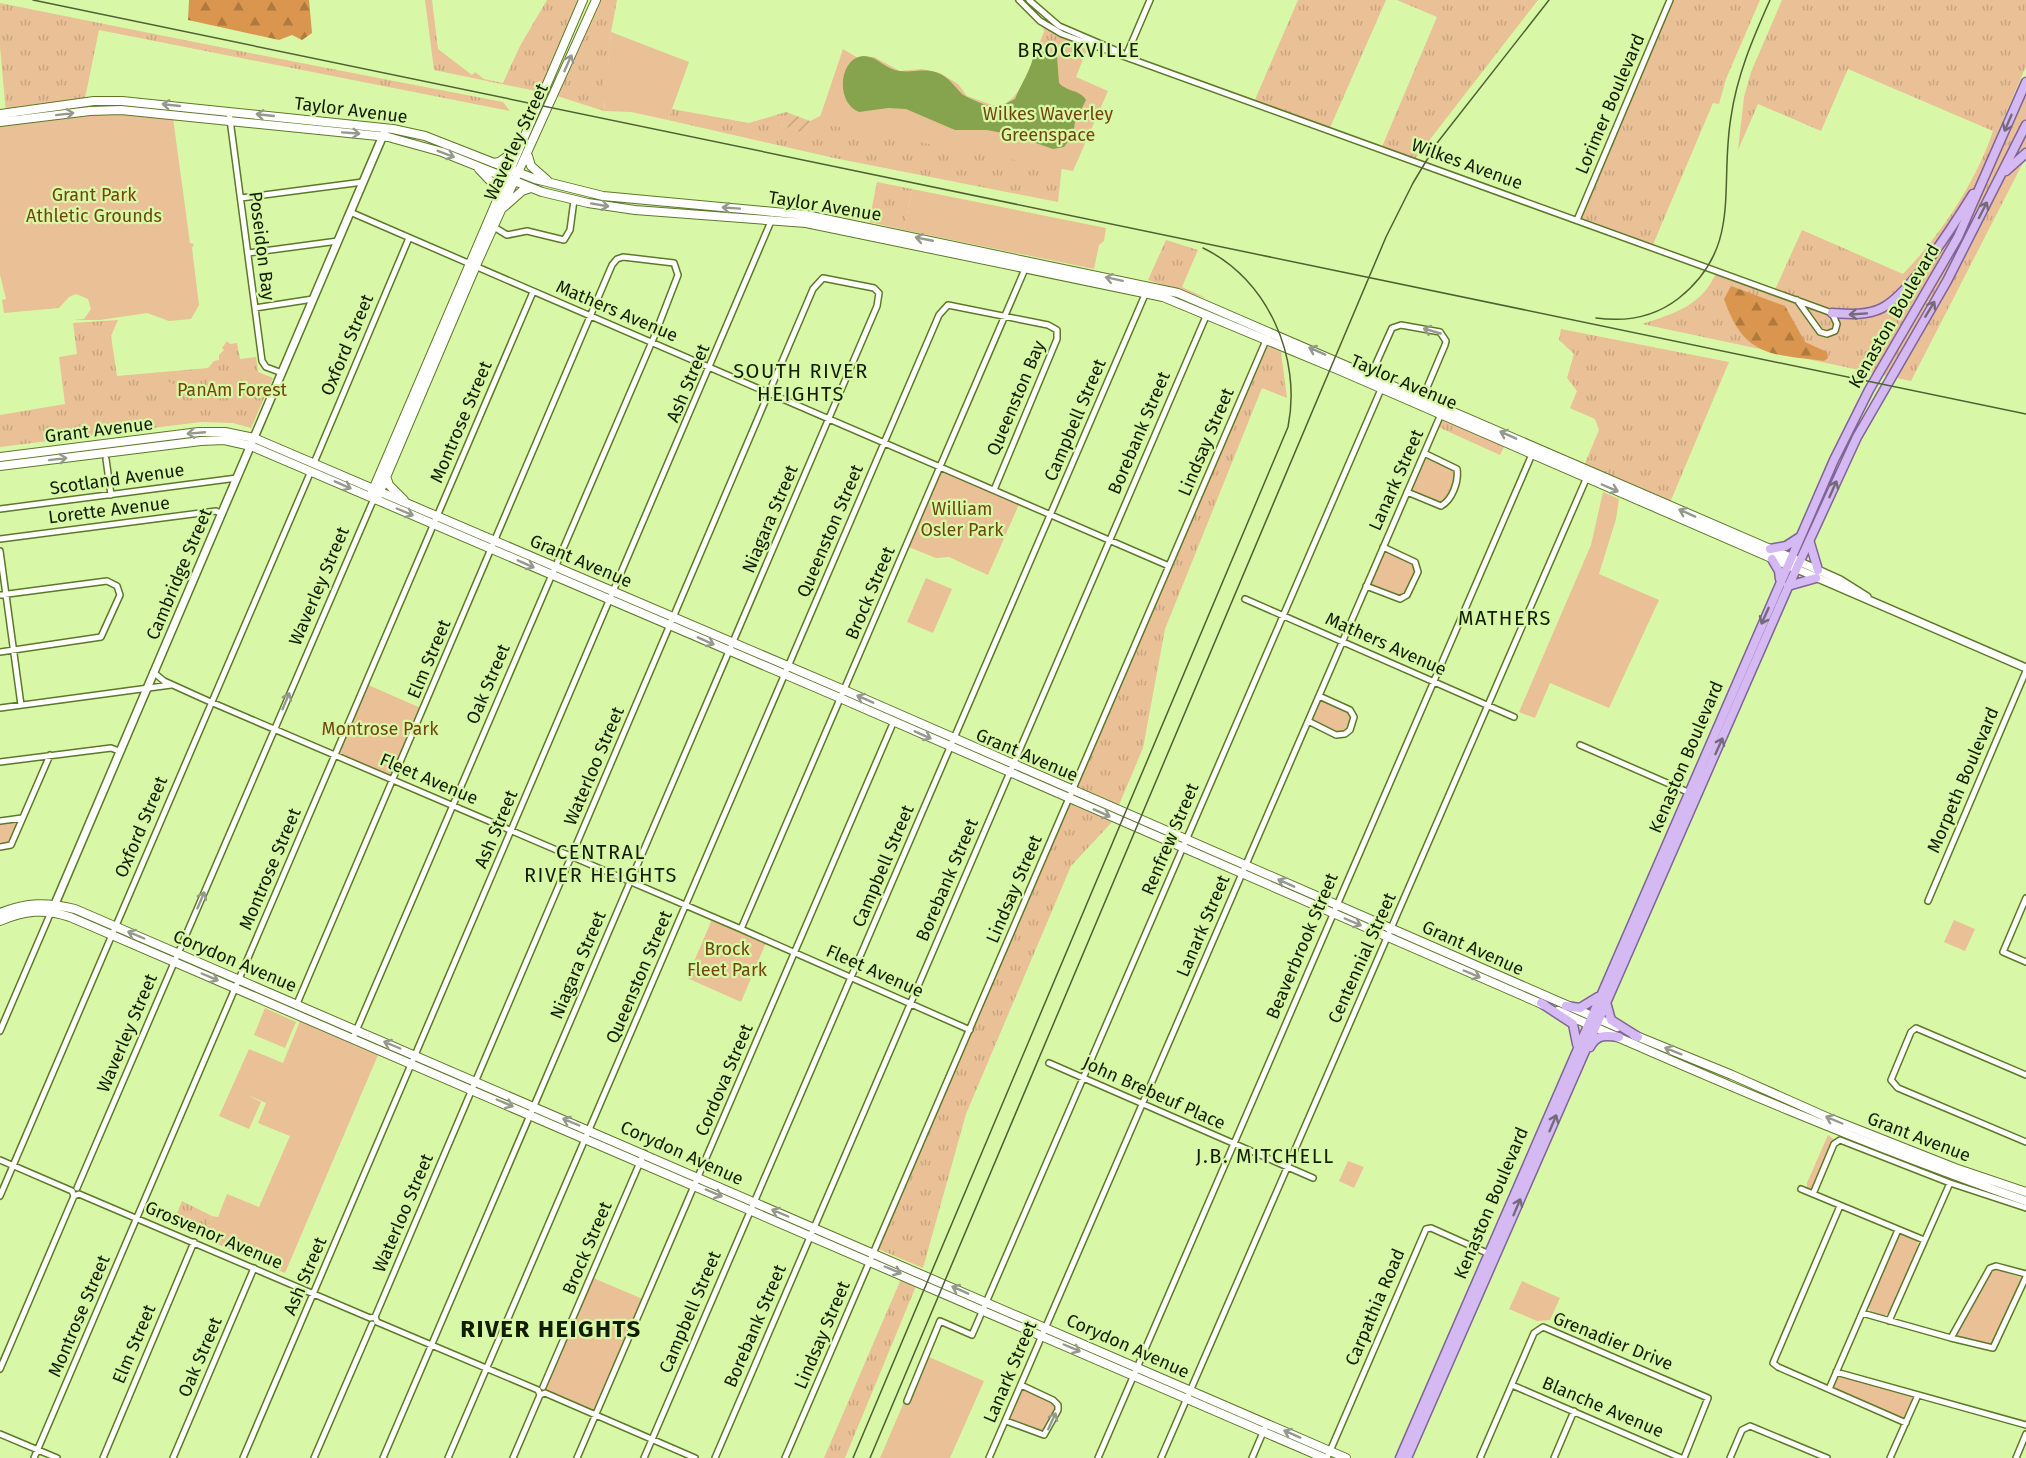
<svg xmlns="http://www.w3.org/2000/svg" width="2026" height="1458" viewBox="0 0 2026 1458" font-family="'Fira Sans',sans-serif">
<defs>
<pattern id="grass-tufts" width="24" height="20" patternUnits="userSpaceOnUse" patternTransform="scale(1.5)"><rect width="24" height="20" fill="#eac096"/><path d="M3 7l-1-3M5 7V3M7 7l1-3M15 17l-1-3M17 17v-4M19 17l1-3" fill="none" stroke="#c8a580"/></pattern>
<pattern id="forest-firs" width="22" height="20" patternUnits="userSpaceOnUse" patternTransform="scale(1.5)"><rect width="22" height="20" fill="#da964e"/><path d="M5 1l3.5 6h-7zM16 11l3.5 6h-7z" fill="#af7a3e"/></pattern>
<pattern id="garden-furrows" width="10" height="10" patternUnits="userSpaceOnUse" patternTransform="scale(1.5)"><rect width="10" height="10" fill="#eac096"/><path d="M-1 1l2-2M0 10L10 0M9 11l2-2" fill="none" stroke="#c8a580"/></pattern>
</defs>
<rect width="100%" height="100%" fill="#d8f8a7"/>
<path fill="url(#grass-tufts)" d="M425 0H432L438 49 472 75 475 72 484 79 503 83 520 46 547 0H579L544 85 536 91 434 70Z
M593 0H617L611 32 604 111 551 94Z
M1298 0H1386L1329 130 1254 102Z
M1397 0H1538L1414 160 1381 149 1437 17Z
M1670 0H1760L1726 79 1719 104 1713 103 1652 247 1577 220Z
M1782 0H2026V66L1990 151 2026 81V157L1911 381 1642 324C1676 313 1703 305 1717 271L1774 292 1802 230 1903 274C1941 234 1975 184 1993 131L1848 69 1821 131 1758 104 1738 150 1744 97 1751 72Z
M0 3C168 37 335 70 503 102L510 111 99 30 84 103 6 113 0 47Z
M1043 23 1077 39 1058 78 1033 58 1044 32Z
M847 103 1064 147 1058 202 834 158 668 120 672 109 749 123 786 112 781 125 805 134 810 121Z
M877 182 912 189 904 230 869 222Z
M1166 240 1198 250 1182 287 1208 299 1148 280Z
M118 320 111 336 117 376 208 368 214 361 219 360V355L224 350 222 348 227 341 230 344 237 343 240 359 256 357 258 372 273 378 251 428 233 423 201 422 0 447V415L65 404 59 357 77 354 73 323Z
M1561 329 1729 362 1669 505 1583 468 1599 430 1595 419 1570 408 1577 391 1567 378 1574 354 1559 340Z
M1268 346 1281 352 1287 398 1262 388 1165 629 1143 748 1119 805 1075 786Z
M1441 414 1506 443 1500 455 1436 426Z
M1068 803 1112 822 1071 866 966 1114 923 1268 876 1248Z
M182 1201 212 1216 203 1238 172 1225Z
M901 1279 916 1286 845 1458H824Z"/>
<path fill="url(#forest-firs)" d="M189 0H309L312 33 302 40 292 35 279 40 188 20Z
M1731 286 1785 306 1805 342 1827 352 1828 358 1824 361C1770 354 1744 357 1724 299Z"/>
<path fill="#eac096" d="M611 32 689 62 668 120 631 112 604 111 605 102 599 97 608 64Z
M1059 39 1087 49 1076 77 1108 91 1073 171 818 123 843 49 858 58 874 57 900 71 922 69 940 73 958 84 967 96 998 107C1022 99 1026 71 1040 53L1054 52Z
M103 113 173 118 190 243 194 244 192 248 199 305 191 319 169 321 147 313 100 320H73L84 319 91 309 88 299 76 294 69 297 59 308 4 313 2 300 6 299 0 275V126Z
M912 189 1106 228 1104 241 1099 245 1094 269 904 230Z
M160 377 184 390 165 407 163 398 156 393 161 387Z
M1428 458 1452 468 1456 474C1453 492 1446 508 1427 499 1421 496 1415 495 1411 489L1424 459Z
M940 466 1020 502 988 575 949 557 936 558 906 546Z
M1603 492 1619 499 1616 519 1599 574 1659 600 1609 708 1550 683 1535 718 1519 712 1591 545Z
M1383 547 1417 565 1407 595 1400 599 1366 586Z
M926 578 952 589 933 633 907 622Z
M366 684 423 709 393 780 335 755Z
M1319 696 1350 710 1354 717 1350 730 1342 735 1308 721Z
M22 818 11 845 0 847V821Z
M713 917 767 940 741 1002 687 978Z
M1954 920 1975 929 1965 951 1944 942Z
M265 1008 296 1022 285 1048 254 1035Z
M300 1021 378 1055 285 1273 203 1238 212 1216 218 1217 227 1194 259 1207 290 1136 258 1123 266 1103 245 1094 261 1102 249 1129 219 1116 249 1049 283 1063Z
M1828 1135 1835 1140 1813 1188 1807 1190V1183Z
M1348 1161 1364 1167 1354 1188 1339 1181Z
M1903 1234 1917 1240 1918 1246 1889 1313 1884 1316 1872 1313 1867 1306 1898 1235Z
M1997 1269 2022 1278 1993 1345 1959 1338 1956 1333 1991 1271Z
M591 1277 645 1300 596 1415 542 1391Z
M1522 1281 1560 1298 1550 1320 1537 1321 1509 1309Z
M929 1357 984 1381 950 1458H880L904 1402H910Z
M1836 1372 1918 1395 1906 1423 1829 1389Z
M1021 1385 1058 1405 1044 1435 1006 1421Z"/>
<path fill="url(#garden-furrows)" d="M786 112 810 121 805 134 781 125Z"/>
<path fill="#85a44d" d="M1044 51 1057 57 1059 83C1067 92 1081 90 1086 100L1075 122 1073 135 1064 147 1053 149 1013 135 987 130H955L906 109 888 108 859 112C834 102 840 56 864 56 875 56 882 65 892 69 908 75 923 67 938 73 950 78 954 86 962 94 967 98 990 107 996 108L1015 99C1021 84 1029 73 1033 58Z"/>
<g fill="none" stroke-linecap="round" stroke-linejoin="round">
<g stroke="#5d7829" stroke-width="8">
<path id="minor" d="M1019 0 1040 21 1062 34 1832 313 1837 324 1835 331 1827 334 1820 332 1797 300
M1029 0 1059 26 1122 53
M1126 56 1150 0
M229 112 262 361 266 367 282 373
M241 198 363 182
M350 212 1169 566
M1577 220 1670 0
M494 227 507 235 527 231 564 240 570 230 574 200
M248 253 338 241
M255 308 313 299
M1370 377 1392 328 1401 325 1440 332 1446 341 1445 345 1423 397
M106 459 111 495
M314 463 409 238
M1407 492 1441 506C1452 500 1459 482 1457 469L1424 453
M0 509 237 478
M0 539 216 511 222 514
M0 551 21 705
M1366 586 1400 599 1407 595 1418 572 1415 562 1383 547
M0 595 107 581 117 586 120 595 101 637 0 652
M1245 599 1514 717
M153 672 164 681 206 700 741 929 970 1030
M0 708 171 685
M1308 721 1336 735 1345 734 1350 730 1354 717 1350 710 1319 696
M1580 745 1690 793
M0 762 111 748 119 751
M0 821 22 818
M0 847 11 845 50 755
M2026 898 2003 952 2026 962
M1928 901 2026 671
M741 929 1025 269
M296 1006 612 265 617 259 623 257 674 263 678 275 654 337 353 1038
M0 1031 51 912
M1049 1063 1313 1178
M2026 1075 1916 1028 1911 1032 1891 1080 1898 1088 2026 1142
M0 1160 72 1191 74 1196 79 1194 370 1318 375 1317 377 1322 538 1390 540 1395 545 1393 695 1458
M77 1188 372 503 376 499
M1801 1189 1924 1240
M1813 1194 1834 1144 1840 1140 1950 1183 2026 1208
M0 1196 311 471
M1840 1206 1773 1363 1778 1367 1906 1423
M1862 1313 1951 1338 1990 1268 1996 1266 2026 1274
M375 1317 813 289 823 278 874 288 879 293 877 306 383 1458
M1889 1321 1950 1183
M1951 1338 1993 1348 2026 1277
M0 1369 74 1196
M1836 1372 2026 1425
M1512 1385 1681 1458
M543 1387 644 1153
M1829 1389 1898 1230
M907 1401 940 1321 972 1335 1382 387
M1006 1421 1044 1435 1058 1410V1405L1053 1400 1021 1385
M0 1434 57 1458
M34 1458 533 292
M103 1458 194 1242
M173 1458 254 1268
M243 1458 772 219
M314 1458 372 1324
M448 1458 939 315 948 305 1048 325 1057 330V339L994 490
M513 1458 540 1395
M577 1458 894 721
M644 1458 1147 290
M715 1458 1207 314
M785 1458 1267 338
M989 1458 1441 414
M1098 1458 1533 452
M1161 1458 1587 477
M1252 1458 1267 1423
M1327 1458 1426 1229 1431 1228 1487 1253
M1480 1458 1534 1333 1543 1327 1708 1398 1684 1458
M1554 1458 1574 1411
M1730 1458 1742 1430 1750 1426 1827 1458
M1890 1458 1918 1395
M2016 1458 2026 1434"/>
</g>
<g stroke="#5d7829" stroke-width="10">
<path id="tertiary" d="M1800 562 1840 580 1867 597
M1797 569 2026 668
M55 904 384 133"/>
</g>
<g stroke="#5d7829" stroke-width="10">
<path id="secondary" d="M0 114 94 101H122L393 129 425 136 535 179 603 196 806 215 1178 293 1796 560
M0 122 90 111 121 110 388 137 442 152 542 192 588 203 635 210 806 223 1163 297 1341 371 1792 567
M528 156 531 166 547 180
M494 163 499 162 519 148
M479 169 497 188 498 195
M504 207 522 191 531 188
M0 457 199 432H225L254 438 844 690 1617 1027
M0 466 201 441 224 440 251 446 840 698 1544 1005
M386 476 389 485 404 500
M372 492 583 0
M378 496 478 261 596 0
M0 913C27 902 47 902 75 909L1346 1458
M0 921C24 911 44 908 70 917L1324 1458
M1558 1011C1712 1079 1867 1146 2026 1201
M1634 1035 1732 1075 1831 1119 1955 1168 2026 1192"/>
</g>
<g stroke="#7f6497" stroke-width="11">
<path id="primary" d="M2006 171 2026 153
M1832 313C1848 314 1866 316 1882 308 1910 294 1955 223 1973 194
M1810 543 1818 570
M1770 549 1786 546 1800 537
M1772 559 1779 571 1780 579
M1788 586 1816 578
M1606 1002 1611 1020 1638 1037
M1541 1003 1573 1024 1577 1044
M1566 1006 1580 1008 1598 997
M1590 1047C1597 1034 1606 1035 1619 1037
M1400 1458 1834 460 1869 390 1958 237 2026 82
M1407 1458 1788 587 1857 437 1947 281 2026 125"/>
</g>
<use href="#minor" stroke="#fff" stroke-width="5"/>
<use href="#tertiary" stroke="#fff" stroke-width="7"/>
<use href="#secondary" stroke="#fff" stroke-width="8"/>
<use href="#primary" stroke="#d5b9f2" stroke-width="8"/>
<path stroke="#4f6033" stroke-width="1.5" d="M33 0 2026 414
M1596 318C1625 322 1655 317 1679 298 1743 247 1719 187 1731 117 1737 75 1753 38 1770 0
M853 1458 1288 427C1302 358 1268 279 1203 248
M870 1458 1386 237 1413 183 1437 143 1549 0"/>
</g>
<defs><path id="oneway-shaft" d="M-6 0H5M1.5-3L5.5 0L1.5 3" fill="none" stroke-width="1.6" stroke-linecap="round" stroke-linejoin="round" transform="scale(1.5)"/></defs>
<g stroke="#94998c">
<use href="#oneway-shaft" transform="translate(568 63) rotate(-66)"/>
<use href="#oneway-shaft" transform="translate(171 105) rotate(-174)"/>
<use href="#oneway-shaft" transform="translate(65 114) rotate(-7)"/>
<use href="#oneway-shaft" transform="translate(265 115) rotate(-174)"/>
<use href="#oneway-shaft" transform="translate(351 133) rotate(4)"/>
<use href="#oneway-shaft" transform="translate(446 154) rotate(21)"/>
<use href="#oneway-shaft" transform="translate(600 205) rotate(10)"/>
<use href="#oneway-shaft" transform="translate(731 208) rotate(-176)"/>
<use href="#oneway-shaft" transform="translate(924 239) rotate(-169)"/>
<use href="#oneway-shaft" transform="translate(1114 279) rotate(-168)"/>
<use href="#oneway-shaft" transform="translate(1432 331) rotate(-164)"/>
<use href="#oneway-shaft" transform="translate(1317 351) rotate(-156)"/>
<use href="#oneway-shaft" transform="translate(196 433) rotate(175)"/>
<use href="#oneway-shaft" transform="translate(1508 435) rotate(-156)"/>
<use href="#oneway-shaft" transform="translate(58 459) rotate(-7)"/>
<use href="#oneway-shaft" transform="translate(343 485) rotate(24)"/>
<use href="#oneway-shaft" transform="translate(1610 488) rotate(23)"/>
<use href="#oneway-shaft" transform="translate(405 512) rotate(23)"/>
<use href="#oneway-shaft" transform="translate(1687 513) rotate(-156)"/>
<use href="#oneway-shaft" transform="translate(526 564) rotate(24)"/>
<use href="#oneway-shaft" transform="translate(706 641) rotate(24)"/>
<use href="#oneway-shaft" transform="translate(865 699) rotate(-156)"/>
<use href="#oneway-shaft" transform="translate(286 701) rotate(-67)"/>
<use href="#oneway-shaft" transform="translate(923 735) rotate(24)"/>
<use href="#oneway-shaft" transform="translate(1102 813) rotate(24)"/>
<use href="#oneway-shaft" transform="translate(1286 883) rotate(-156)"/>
<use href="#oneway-shaft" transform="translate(201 900) rotate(-67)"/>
<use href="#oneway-shaft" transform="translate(1353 922) rotate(23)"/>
<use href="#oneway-shaft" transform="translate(136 935) rotate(-157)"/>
<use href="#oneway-shaft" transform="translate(1472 974) rotate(23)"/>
<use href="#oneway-shaft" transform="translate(210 977) rotate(23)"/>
<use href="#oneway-shaft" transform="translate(392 1045) rotate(-157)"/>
<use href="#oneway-shaft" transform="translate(1673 1051) rotate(-158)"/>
<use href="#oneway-shaft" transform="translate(505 1103) rotate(23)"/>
<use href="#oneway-shaft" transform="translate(1834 1120) rotate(-157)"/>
<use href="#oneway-shaft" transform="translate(571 1122) rotate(-157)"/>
<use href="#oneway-shaft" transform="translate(714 1193) rotate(23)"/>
<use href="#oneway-shaft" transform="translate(780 1213) rotate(-157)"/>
<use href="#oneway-shaft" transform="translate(893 1270) rotate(23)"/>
<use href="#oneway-shaft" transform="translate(960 1290) rotate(-156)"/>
<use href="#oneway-shaft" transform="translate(1072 1348) rotate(23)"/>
<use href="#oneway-shaft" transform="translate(1052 1421) rotate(-65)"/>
<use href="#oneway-shaft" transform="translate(1292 1434) rotate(-156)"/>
</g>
<g stroke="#746b79">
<use href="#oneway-shaft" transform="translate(2008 123) rotate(113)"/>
<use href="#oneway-shaft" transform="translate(1983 210) rotate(-63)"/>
<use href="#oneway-shaft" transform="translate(1930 309) rotate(-59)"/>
<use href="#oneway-shaft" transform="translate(1858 314) rotate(176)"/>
<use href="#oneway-shaft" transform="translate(1833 489) rotate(-66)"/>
<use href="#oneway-shaft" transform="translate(1765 616) rotate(114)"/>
<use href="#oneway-shaft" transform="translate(1719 746) rotate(-66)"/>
<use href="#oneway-shaft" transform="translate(1553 1123) rotate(-67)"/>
<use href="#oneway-shaft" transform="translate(1517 1207) rotate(-67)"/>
</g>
<g text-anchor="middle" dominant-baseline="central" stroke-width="4.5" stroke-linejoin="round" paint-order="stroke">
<g font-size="18" fill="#121d00" stroke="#d8f8a7">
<text transform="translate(1610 104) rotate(-67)">Lorimer Boulevard</text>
<text transform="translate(351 110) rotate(7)">Taylor Avenue</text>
<text transform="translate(516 142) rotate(-65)">Waverley Street</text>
<text transform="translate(1467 164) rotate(20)">Wilkes Avenue</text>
<text transform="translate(825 206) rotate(9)">Taylor Avenue</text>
<text transform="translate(262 246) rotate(83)">Poseidon Bay</text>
<text transform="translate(617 311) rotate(23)">Mathers Avenue</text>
<text transform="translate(1894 316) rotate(-60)">Kenaston Boulevard</text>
<text transform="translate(347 345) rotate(-67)">Oxford Street</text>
<text transform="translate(1404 382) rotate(23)">Taylor Avenue</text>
<text transform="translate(688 383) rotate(-67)">Ash Street</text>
<text transform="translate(1016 398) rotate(-67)">Queenston Bay</text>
<text transform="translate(1075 420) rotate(-67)">Campbell Street</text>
<text transform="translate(461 422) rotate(-67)">Montrose Street</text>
<text transform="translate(99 430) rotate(-7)">Grant Avenue</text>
<text transform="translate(1139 433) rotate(-67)">Borebank Street</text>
<text transform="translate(1206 442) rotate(-67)">Lindsay Street</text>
<text transform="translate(117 479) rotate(-8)">Scotland Avenue</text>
<text transform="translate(1396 480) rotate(-66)">Lanark Street</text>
<text transform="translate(109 510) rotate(-7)">Lorette Avenue</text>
<text transform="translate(770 519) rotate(-67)">Niagara Street</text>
<text transform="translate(830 531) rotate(-67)">Queenston Street</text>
<text transform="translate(581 561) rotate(23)">Grant Avenue</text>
<text transform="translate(179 574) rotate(-67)">Cambridge Street</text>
<text transform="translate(319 586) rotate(-67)">Waverley Street</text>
<text transform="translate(870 593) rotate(-67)">Brock Street</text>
<text transform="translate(1386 644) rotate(24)">Mathers Avenue</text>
<text transform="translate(429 659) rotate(-67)">Elm Street</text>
<text transform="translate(488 684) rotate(-67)">Oak Street</text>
<text transform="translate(1027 755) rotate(23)">Grant Avenue</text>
<text transform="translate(1686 757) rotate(-67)">Kenaston Boulevard</text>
<text transform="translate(594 766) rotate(-67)">Waterloo Street</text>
<text transform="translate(429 779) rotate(23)">Fleet Avenue</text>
<text transform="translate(1963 780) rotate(-67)">Morpeth Boulevard</text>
<text transform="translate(141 827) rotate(-67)">Oxford Street</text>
<text transform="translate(496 829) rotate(-67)">Ash Street</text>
<text transform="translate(1170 839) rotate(-67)">Renfrew Street</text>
<text transform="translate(883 866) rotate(-67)">Campbell Street</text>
<text transform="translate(270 869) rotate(-67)">Montrose Street</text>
<text transform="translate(947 880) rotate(-67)">Borebank Street</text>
<text transform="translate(1014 889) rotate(-67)">Lindsay Street</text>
<text transform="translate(1203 926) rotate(-67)">Lanark Street</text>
<text transform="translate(1302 946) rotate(-67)">Beaverbrook Street</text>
<text transform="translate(1473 948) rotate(24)">Grant Avenue</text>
<text transform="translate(1362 958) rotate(-66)">Centennial Street</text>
<text transform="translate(235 961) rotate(23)">Corydon Avenue</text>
<text transform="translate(578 965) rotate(-67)">Niagara Street</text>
<text transform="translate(875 971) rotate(24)">Fleet Avenue</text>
<text transform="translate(639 977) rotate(-67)">Queenston Street</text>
<text transform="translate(127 1033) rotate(-67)">Waverley Street</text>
<text transform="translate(724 1080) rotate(-67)">Cordova Street</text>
<text transform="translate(1154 1093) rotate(24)">John Brebeuf Place</text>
<text transform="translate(1919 1137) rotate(21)">Grant Avenue</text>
<text transform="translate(682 1153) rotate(24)">Corydon Avenue</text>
<text transform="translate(1491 1203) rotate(-67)">Kenaston Boulevard</text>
<text transform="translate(403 1213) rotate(-67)">Waterloo Street</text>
<text transform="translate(214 1235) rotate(23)">Grosvenor Avenue</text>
<text transform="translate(587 1248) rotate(-67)">Brock Street</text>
<text transform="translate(305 1276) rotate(-67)">Ash Street</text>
<text transform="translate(1375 1307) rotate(-67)">Carpathia Road</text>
<text transform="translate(690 1312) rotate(-67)">Campbell Street</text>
<text transform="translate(79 1316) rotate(-67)">Montrose Street</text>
<text transform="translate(755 1326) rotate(-67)">Borebank Street</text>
<text transform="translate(822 1335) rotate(-67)">Lindsay Street</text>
<text transform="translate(1613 1341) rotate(22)">Grenadier Drive</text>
<text transform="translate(134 1344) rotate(-67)">Elm Street</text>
<text transform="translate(1128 1346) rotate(24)">Corydon Avenue</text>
<text transform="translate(200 1357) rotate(-67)">Oak Street</text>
<text transform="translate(1010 1372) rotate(-67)">Lanark Street</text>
<text transform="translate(1603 1407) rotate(23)">Blanche Avenue</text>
</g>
<g font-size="18" fill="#71450c" stroke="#d8f8a7">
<text x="1048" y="114">Wilkes Waverley<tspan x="1048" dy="21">Greenspace</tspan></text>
<text x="94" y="195">Grant Park<tspan x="94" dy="21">Athletic Grounds</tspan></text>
<text x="232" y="390">PanAm Forest</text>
<text x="962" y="509">William<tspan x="962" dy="21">Osler Park</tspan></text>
<text x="380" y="729">Montrose Park</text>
<text x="727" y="949">Brock<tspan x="727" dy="21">Fleet Park</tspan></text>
</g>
<g font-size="20" letter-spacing="1.5" fill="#121d00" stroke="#d8f8a7">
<text x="1079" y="50">BROCKVILLE</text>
<text x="801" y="371">SOUTH RIVER<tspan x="801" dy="23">HEIGHTS</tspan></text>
<text x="1505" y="618">MATHERS</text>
<text x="601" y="852">CENTRAL<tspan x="601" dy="23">RIVER HEIGHTS</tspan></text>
<text x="1265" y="1156">J.B. MITCHELL</text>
</g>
<g font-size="24" font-weight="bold" letter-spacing="1.5" fill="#121d00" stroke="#d8f8a7">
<text x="551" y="1329">RIVER HEIGHTS</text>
</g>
</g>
</svg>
